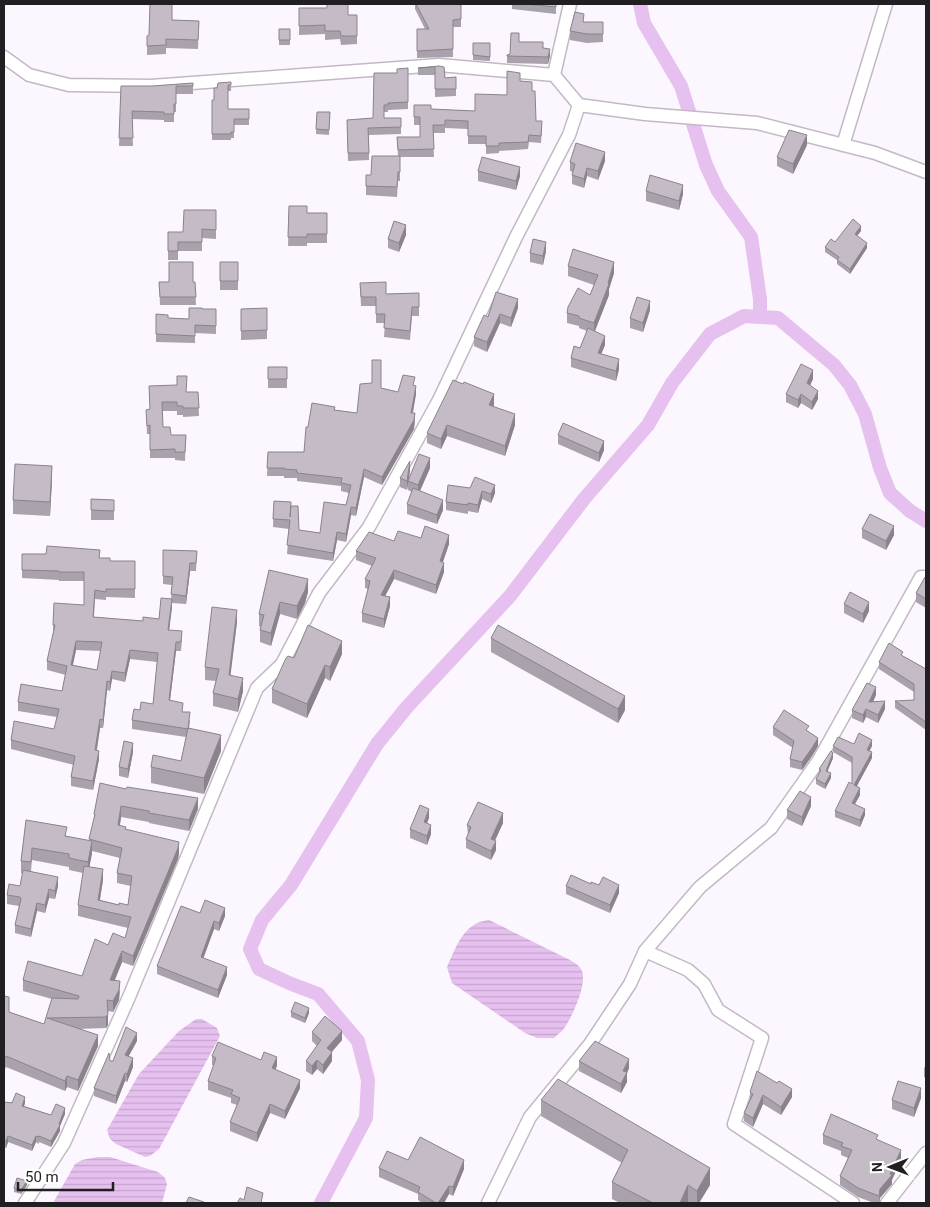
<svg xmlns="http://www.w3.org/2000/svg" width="930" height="1207" viewBox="0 0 930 1207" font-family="Roboto,sans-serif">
<defs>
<pattern id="water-rules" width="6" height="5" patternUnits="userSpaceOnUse" patternTransform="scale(1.25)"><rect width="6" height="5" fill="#e6c0ef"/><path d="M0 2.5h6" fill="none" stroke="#c5a5cd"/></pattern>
</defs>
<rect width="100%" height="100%" fill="#fcf6fe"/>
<path fill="url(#water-rules)" d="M489 920 570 960C575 963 580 966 582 971 587 984 573 1015 565 1027 563 1031 558 1034 554 1038H537L525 1033 452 983 447 967C456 947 464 922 489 920Z
M196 1019H202L217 1028 220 1036 159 1149 150 1156 145 1157 116 1144 110 1139 107 1130 139 1074 179 1031Z
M98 1157H110L158 1172 165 1178 167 1184 162 1203H53L75 1164 82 1160Z"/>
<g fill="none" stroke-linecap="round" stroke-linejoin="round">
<path stroke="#e6c0ef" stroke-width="14" d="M640 4 644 23 681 86 706 165 718 191 751 237 760 299V317
M321 1203 366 1118 368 1080 358 1041 318 994 289 983 259 969 250 949 262 920 291 885 377 744 407 707 510 596 584 499 648 425 672 383 710 334 744 316 778 318 834 365 850 385 865 414 880 468 890 493 910 511 926 521"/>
<g stroke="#c3b9c5" stroke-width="15">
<path id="minor" d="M4 57 29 75 69 85 151 86 439 65 554 75 579 105 569 135 516 237 439 400 369 527 319 593 282 664 257 688 129 997 64 1143 25 1203
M554 75 570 4
M579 105 645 114 757 123 875 153 926 172
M843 145 886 4
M645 951 688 970 704 984 718 1010 762 1038 734 1124 853 1203
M488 1203 530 1117 590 1044 630 984 645 951 700 887 771 828 819 760 921 577H926
M887 1203 926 1153"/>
</g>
<use href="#minor" stroke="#fff" stroke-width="12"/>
</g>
<path fill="#a9a1ab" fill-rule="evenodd" d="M415 4H461V27H453V57L417 58V29H425L415 9Z
M512 4H556V14L512 9Z
M299 8 348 15H357V44L341 45 340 39 325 40V34L299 35Z
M172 20 199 21 198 49 166 48V54L147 55V36L149 35Z
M584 22H603V42L587 43 570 40V31Z
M279 29H290V45H279Z
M519 42 543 48 550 56 548 64 507 63V55L510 54Z
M473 43H490V61L473 60Z
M444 67 445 78 456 77V96L435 97V75H418V68Z
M408 68V109L388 110V112H384V118H401V134L369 135V160L348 161 347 120 373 118 397 73Z
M520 81 532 91 536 121 542 129 541 143 529 142 528 149 499 151V153L486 154V144H468V129L445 128V133H433L434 157H400V181H398L397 197 366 195V186L371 175 398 156 397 137H420V125H414V105L431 109 475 111 507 95Z
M231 82V91H228V109H249V125H234V138H231V140H212V100H214L217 88Z
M193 83V94H176V112H174V122H164V120L132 119 133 146H119L121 86H152Z
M317 112H330L329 135 316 134Z
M807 145 793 174 777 166V157Z
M605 161 598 180 587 176 584 188 572 184V175L573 172 570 171V162Z
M478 171 520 176 516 190 478 181Z
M646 191 683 194 679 210 646 201Z
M289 206 307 213H327V243H307V246H288Z
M216 210V239L202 238V251H178V260H168V232H183Z
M861 231 857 236 867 248 850 274 837 264V260L825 252V247L835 242Z
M406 235 399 252 388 248V239Z
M546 251 543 265 530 262V253Z
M220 262H238V290H220Z
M568 266 614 273 609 289V295L595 331 605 345 601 354 619 369 616 381 571 367V358L580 348 587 331 579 328V326L567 323V313L590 295 594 285 568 276Z
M159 282H195L196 305H160Z
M360 283 386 294 419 293V316H412L410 340 384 337 385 323H376V306H361Z
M267 308V339L241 340V309Z
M518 308 511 327 500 323 487 352 474 346V337L488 317Z
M202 309H216V334L195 333V343L156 342V314L168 318 189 319Z
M650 310 643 332 630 328V318Z
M268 367H287V388H268Z
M813 379 810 385 818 399 812 410 801 403 798 408 786 402V394Z
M149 386 186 392H198L199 416 183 417V415H177V411H162L163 427 171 435H186L185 461 175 460V458H150V434H147L146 410 150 409Z
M415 386 416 394 413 413 415 422 414 429 382 485 364 477 356 516 351 515 346 542 337 540 333 561 287 554 289 529 273 527 274 501 291 513 299 530 320 533 346 505 349 493 341 491V486L297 481V478H284V476H267L268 452H304L308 427 335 410 357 413 381 388 398 392Z
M494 405 493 406 515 425 505 456 447 436 441 449 427 443V433Z
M558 435 604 450 599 462 558 444Z
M430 468 420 491 443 510 437 524 407 514V504L412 492 408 490V485L407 490 400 487V478L410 470 409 480Z
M52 479 50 516 13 514V500Z
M448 485 495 493 491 503 482 499 478 513 468 511V514L446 510V502Z
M91 499 114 500V520H91Z
M862 529 894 535 886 550 862 538Z
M421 538 449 544 443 562 444 572 436 594 394 579 385 596 390 606 384 628 362 622V613L368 589 365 588V579L372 566 356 560V551L394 541Z
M163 550 197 551 196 571H190L186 604 172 603 169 630 182 640 181 651H176L170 700 183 712 190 721 189 729 221 751 204 794 151 783V767L181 761 186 737 132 729V720L140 710 153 704 157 662 130 659 125 682 112 679 110 691 107 690 103 728H100L97 750 99 759 93 790 71 786V777L74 765 11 749V740L54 729 57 717 18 711V702L62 691 66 675 47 670V661L53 634V625L84 605V581H59V580L22 578V554L100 558 110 561H135V598L106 597V600L95 599 94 617 143 621 159 619 171 599 172 585 163 584ZM76 650 101 651 97 670 73 665Z
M269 570 308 592 305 603 297 619 280 614 271 646 260 642V630L261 627 259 626V614Z
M926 577V608L916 602V593Z
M844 604 869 611 863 623 844 613Z
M237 622 230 675 243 691 238 712 213 706V693L216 681 205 680V667Z
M491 638 625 710 618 723 491 652Z
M342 654 330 681 325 678 307 718 272 703V689L294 658Z
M903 656 926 669V730L895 708V701L914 700V692L879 669V662Z
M876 695 873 702 885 709 878 723 866 717 863 723 852 718V710Z
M773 727 809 732 818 746 812 756 802 770 790 767V759L793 748 773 735Z
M854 744 872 746 869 751 872 758 857 786 860 795 855 804 865 815 860 827 835 817V811L852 784V763L833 752V746Z
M133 752 128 778 119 776V767Z
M833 758 827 772 831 778 825 789 816 784V779L819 773V769Z
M100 783 198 809 189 831 149 823V822L121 817 120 825 126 830 179 853 178 859 133 966 122 962 115 980 120 992 119 1000 113 1012 108 1011V1025L106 1028 78 1029 98 1046 78 1091 67 1087 65 1091 6 1067 5 1069 4 1068V996L9 1012 44 1024 52 999 23 991V980L82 976 108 945 125 938 128 928 78 916V905L83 873 69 870V867L32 860 31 871 58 886 55 899 49 898 45 913 37 911 31 937 15 933V925L19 906 7 904V895L20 886 23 874 21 873V861L26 820 67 836 89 841 94 820V814ZM92 851 120 858 117 873V883L131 886 128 905H119L100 900 103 880 89 867Z
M811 806 802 826 787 819V810Z
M429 818 427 823 431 834 427 845 410 838V829Z
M503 823 495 841 496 850 491 860 466 848V839L468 835 467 825Z
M591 884 619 893 610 913 566 894V886Z
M200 913 225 916 219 931 214 929 203 958 227 975 218 998 157 974V966Z
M291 1012 309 1013 305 1023 291 1017Z
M312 1032 342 1040 332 1052V1061L323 1074 317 1069 312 1075 306 1071V1061L317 1046 312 1041Z
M137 1041 128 1057 133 1067 127 1082 125 1081 116 1104 94 1096V1088L110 1061H113Z
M212 1056 261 1060 277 1066 275 1069 300 1088 285 1119 270 1113 257 1142 230 1131V1122L237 1105 231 1103V1098L208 1090V1081L214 1065H212Z
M579 1061 629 1068 627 1073V1082L621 1093 579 1071Z
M926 1065V1078L924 1077V1068Z
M750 1092 792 1097 781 1115 763 1104 753 1127 744 1121V1113L750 1100Z
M921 1098 914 1117 892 1109V1100Z
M541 1100 710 1185 699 1203H690L688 1202V1203H620L612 1199V1182L622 1163 541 1116Z
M4 1102 25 1103 24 1106 51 1115 65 1114 60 1126V1131L51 1147 39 1142V1144L36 1142 32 1151 8 1142 6 1148 4 1147Z
M823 1135 878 1140 901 1160 892 1180V1184L880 1198V1203H874L858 1197 840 1185V1176L848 1158 841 1155V1151L823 1144Z
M408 1160 464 1169 453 1196 449 1194 444 1203H422L418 1200V1194L379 1177V1168Z
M27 1185 21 1194 14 1192V1188Z"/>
<path fill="#8a838b" d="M550 49V56L548 64V57Z
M807 135V145L793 174V164Z
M605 152V161L598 180V171Z
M520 167V176L516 190V181Z
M587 168V176L584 188V179Z
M683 185V194L679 210V201Z
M406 225V235L399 252V243Z
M861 226V231L855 238V234Z
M546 242V251L543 265V256Z
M867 243V248L850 274V269Z
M614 262V273L609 289V295L594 333V323L608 283Z
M518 299V308L511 327V318Z
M650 301V310L643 332V323Z
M500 314V323L487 352V342Z
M605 336V345L598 362V353Z
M619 359V369L616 381V371Z
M813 370V379L807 392V383Z
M416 386V394L411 421V413Z
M818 391V399L812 410V402Z
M494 394V405L489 415V405Z
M801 394V403L798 408V400Z
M415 413 414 429 382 485V477Z
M515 414V425L505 456V446Z
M447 425V436L441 449V439Z
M604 441V450L599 462V453Z
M430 458V468L418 495V485Z
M410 461V470L407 490V481Z
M52 466V479L50 516V502Z
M364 469V477L356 516V508Z
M495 485V493L491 503V494Z
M482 491V499L478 513V505Z
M443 500V510L437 524V515Z
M351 507V515L346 542V534Z
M894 526V535L886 550V541Z
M337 532V540L333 561V553Z
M449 535V544L440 570V561Z
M190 563V571L186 604V596Z
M444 563V572L436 594V585Z
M394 570V579L381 604V595Z
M308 579V592L305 603 297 619V606Z
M390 597V606L384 628V619Z
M172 599V608L168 639V630Z
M280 602V614L271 646V633Z
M869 602V611L863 623V614Z
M237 610V622L229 688V675Z
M76 641V650L71 673V665Z
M342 641V654L330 681V667Z
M176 642V651L169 709V700Z
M130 650V659L125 682V673Z
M325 665V678L307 718V704Z
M112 671V679L110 691V682Z
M243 678V691L238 712V699Z
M107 681V690L103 728V720Z
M876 687V695L869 710V702Z
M625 696V710L618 723V709Z
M885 701V709L878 723V715Z
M866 709V717L863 723V715Z
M100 719V728L95 759V750Z
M221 735V751L204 794V778Z
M818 738V746L812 756 802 770V762Z
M872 740V746L867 756V750Z
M133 743V752L128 778V769Z
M99 751V759L93 790V781Z
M872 752V758L854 791V785Z
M833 753V758L826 775V771Z
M831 773V778L825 789V784Z
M860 788V795L852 809V803Z
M811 797V806L802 826V817Z
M198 798V809L189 831V820Z
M121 806V817L118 836V825Z
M429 809V818L424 831V822Z
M865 809V815L860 827V820Z
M503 813V823L491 848V839Z
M431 825V834L427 845V836Z
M92 841V854L88 874V862Z
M496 841V850L491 860V851Z
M179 842V853L178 859 133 966V956Z
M103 869V880L98 910V900Z
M58 877V886L55 899V891Z
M619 885V893L610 913V905Z
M49 889V898L45 913V905Z
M37 903V911L31 937V929Z
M225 908V916L219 931V923Z
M214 921V929L201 965V957Z
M122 951V962L110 991V980Z
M227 967V975L218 998V990Z
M120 981 119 1000 113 1012V1001Z
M309 1008V1013L305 1023V1018Z
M108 1014V1025L106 1028V1017Z
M342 1031V1040L327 1057V1048Z
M137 1033V1041L125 1063V1055Z
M98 1035V1046L78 1091V1080Z
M332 1052V1061L323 1074V1065Z
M277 1057V1066L272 1077V1068Z
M133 1058V1067L127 1082V1074Z
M629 1059V1068L627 1073V1082L621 1093V1084L623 1071Z
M317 1060V1069L312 1075V1066Z
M125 1073V1081L116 1104V1096Z
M67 1076V1087L65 1091V1081Z
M300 1080V1088L285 1119V1111Z
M921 1088V1098L914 1117V1108Z
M792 1089V1097L781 1115V1107Z
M763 1095V1104L753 1127V1118Z
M25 1097V1103L22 1112V1106Z
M270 1104V1113L257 1142V1133Z
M65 1108V1114L60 1126V1131L51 1147V1141Z
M8 1136V1142L6 1148V1141Z
M36 1136V1142L32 1151V1145Z
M901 1150V1160L892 1180V1184L880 1198 879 1203 880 1189 890 1174Z
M464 1160V1169L453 1196V1187Z
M710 1168V1185L699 1203H697V1191Z
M27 1181V1185L21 1194V1190Z
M688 1185V1203H680Z
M449 1186V1194L444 1203H438Z"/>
<path fill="#c5bbc7" stroke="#8a838b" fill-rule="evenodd" d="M150 4H172V20L199 21 198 40 166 39V45L147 46V36L149 35Z
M327 4H348V15H357V36H341L340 31H325V25L299 26V8H327Z
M416 4H461V19L453 20V49L417 51V29H429Z
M526 4H556V7Z
M575 12 584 14 583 22H603V34H587L570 31Z
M279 29H290V40H279Z
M511 33H519V42H543V48L550 49 548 57 507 56V55L510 54Z
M473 43H490V57L473 55Z
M439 66 444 67 445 78 456 77V89H435V67L418 68Z
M408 68V102L388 103V105H384V118H401V127L368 128 369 153H348L347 120 373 118 374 73H397V69Z
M507 71 520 73V81L532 82V91H535L536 121H542L541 136 529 135 528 142 499 143V146H486V136H468V121L445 120V125H433L434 149 398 150 397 137H420V117H414V105H431V109L475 111V94L507 95Z
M231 82V85H228V109H249V119H234V132H231V134H212V100H214V88H217L218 83Z
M193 83V86H176V104H174V114H164V112L132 111 133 138H119L121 86H152Z
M317 112H330L329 130 316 129Z
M789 130 807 135 793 164 777 157Z
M576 143 605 152 598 171 587 168 584 179 572 175 575 164 570 162Z
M372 156H400V172H398L397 187 366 186V175H371Z
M482 157 520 167 516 181 478 171Z
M650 175 683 185 679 201 646 191Z
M289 206H307V213H327V234H307V237H288Z
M184 210H216V230L202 229V242H178V251H168V232H183Z
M853 219 861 226 855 234 867 243 850 269 837 260 839 257 825 247 831 239 835 242Z
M394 221 406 225 399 243 388 239Z
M533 239 546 242 543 256 530 253Z
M573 249 614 262 608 283 609 284 594 323 579 318V316L567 313 568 307 578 288 590 295 598 275 568 266Z
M169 262H193V282H195L196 297H160L159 282H169Z
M220 262H238V281H220Z
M386 282V294L419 293V307H412L410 331 384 328 385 314H376V297H361L360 283Z
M496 292 518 299 511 318 500 314 487 342 474 337 484 315 488 317Z
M637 297 650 301 643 323 630 318Z
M189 308H202V309H216V326L195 325V336L156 334V314L168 315V318L189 319Z
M267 308V330L241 331V309Z
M588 328 605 336 598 353 619 359 616 371 571 358 574 346 580 348Z
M372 360H381V388L398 392 403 375 415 377 413 385 416 386 411 413H415L414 420 382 477 364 469 356 508 351 507 346 534 337 532 333 553 287 545 290 520 273 519 274 501 291 502 290 517 291 506H298L299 530 320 533 324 502 346 505 351 485 341 483 342 478 297 473V470L284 469V468H267L268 452H304L306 427H308L312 403 335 407 334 410 357 413 360 384 372 383Z
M801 364 813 370 807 383 818 391 812 402 801 394 798 400 786 394Z
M268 367H287V379H268Z
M177 376H187L186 392H198L199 408H183V406H177V402H162L163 427H170L171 435H186L185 452H175V449L150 450V425L147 426 146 410 150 409 149 386 177 385Z
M453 380 463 384 464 382 494 394 489 405 515 414 505 446 447 425 441 439 427 433Z
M563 423 604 441 599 453 558 435Z
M419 454 430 458 418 485 408 481Z
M410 461 407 481 400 478Z
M15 464 52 466 50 502 13 500Z
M475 477 495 485 491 494 482 491 478 505 468 503V505L446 502 448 485 470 488Z
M413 488 443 500 437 515 407 504Z
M91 499 114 500V511L91 510Z
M870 514 894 526 886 541 862 529Z
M425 526 449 535 440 561 444 563 436 585 394 570 381 595 390 597 384 619 362 613 370 581 365 579 376 558 356 551 369 532 394 541 398 531 421 538Z
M47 546 100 550 99 558H110V561H135V589H106V592L95 590 93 617 143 621V617L159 619 161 598 172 599 168 630 182 631 181 642H176L169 700 183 703 182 712H190L188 729 132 720 134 709 140 710 141 702 153 704 158 653 130 650 125 673 112 671 110 682 107 681 103 720 100 719 95 750 99 751 93 781 71 777 75 756 11 740 14 721 54 729 59 709 18 702 21 684 62 691 67 666 47 661 55 625H53L54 603 84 605V572H59V571L22 570V554H46ZM76 641 102 642 97 670 71 665Z
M163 550 197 551 196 563H190L186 596 171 594 173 577 163 576Z
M269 570 308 579 305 590 297 606 280 602 271 633 260 630 264 615 259 614Z
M925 577H926V599L916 593Z
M850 592 869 602 863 614 844 604Z
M212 607 237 610 229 675 243 678 238 699 213 693 219 669 205 667Z
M308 625 342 641 330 667 325 665 307 704 272 689 286 658 288 656 294 658Z
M498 625 625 696 618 709 491 638Z
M889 643 903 652 901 655 926 669V722L895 701 914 700V684L879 662Z
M867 683 876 687 869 702 885 701 878 715 866 709 863 715 852 710Z
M784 710 809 726 806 730 818 738 812 748 802 762 790 759 794 741 773 727Z
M188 728 221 735 204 778 151 767 153 755 181 761Z
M859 733 872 740 867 750 872 752 854 785 860 788 852 803 865 809 860 820 835 811 849 782 852 784V757L833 746 838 737 854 744Z
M124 741 133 743 128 769 119 767Z
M831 751 833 753 826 771 831 773 825 784 816 779 821 770 819 769Z
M100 783 126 789 127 787 198 798 189 820 149 813V811L121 806 118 825 126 827 125 829 179 842 178 848 133 956 122 951 110 980 120 981 119 990 113 1001 107 1000 108 1014 106 1017 47 1018 98 1035 78 1080 67 1076 65 1081 6 1056 5 1058 4 1057V996L9 997V1012L44 1024 52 998 78 999 79 996 23 980 28 961 82 976 95 939 108 945 113 933 125 938 131 917 78 905 84 866 103 869 98 900 119 905V903L128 905 132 876 117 873 122 848 89 839 95 814H94Z
M800 791 811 797 802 817 787 810Z
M478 802 503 813 491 839 496 841 491 851 466 839 471 827 467 825Z
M420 805 429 809 424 822 431 825 427 836 410 829Z
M26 820 67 827 65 836 92 841 88 862 69 858V854L32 848 31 862 21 861Z
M23 870 58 877 55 891 49 889 45 905 37 903 31 929 15 925 21 899 20 897 7 895 9 884 20 886Z
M571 875 591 884V882L599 885 603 877 619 885 610 905 566 886Z
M205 900 225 908 219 923 214 921 201 957 227 967 218 990 157 966 181 906 200 913Z
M295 1002 309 1008 305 1018 291 1012Z
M325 1016 342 1031 327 1048 332 1052 323 1065 317 1060 312 1066 306 1061 321 1040 312 1032Z
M126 1027 137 1033 125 1055 133 1058 127 1074 125 1073 116 1096 94 1088 109 1053 110 1061H113Z
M595 1041 629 1059 623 1071 627 1072 621 1084 579 1061Z
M218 1042 261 1060 264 1052 277 1057 272 1068 300 1080 285 1111 270 1104 257 1133 230 1122 240 1098 231 1094 233 1090 208 1081 216 1058 212 1056Z
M757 1071 777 1083 779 1081 792 1089 781 1107 763 1095 753 1118 744 1113 753 1094 750 1092Z
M558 1079 710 1168 697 1191 688 1185 680 1203H653L612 1182 628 1150 541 1100Z
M898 1081 921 1088 914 1108 892 1100Z
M16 1093 25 1097 22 1106 51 1115 56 1104 65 1108 59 1124 60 1125 51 1141 39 1136V1137L36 1136 32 1145 8 1136 6 1141H4V1102L12 1103Z
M831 1114 878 1135 876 1139 901 1150 890 1174 892 1175 880 1189 879 1196 858 1188 840 1176 852 1150 841 1146 843 1143 823 1135Z
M420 1137 464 1160 453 1187 449 1186 438 1203H436L418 1192 420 1187 379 1168 387 1151 408 1160Z
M17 1178 27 1181 21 1190 14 1188Z
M247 1187 263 1193 261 1203H237L240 1198 244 1200Z
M189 1197 204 1202 203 1203H186Z"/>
<rect width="930" height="1207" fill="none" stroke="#221f23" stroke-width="10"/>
<g transform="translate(890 1167) rotate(269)" stroke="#ffffff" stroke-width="4" paint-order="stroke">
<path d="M0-4L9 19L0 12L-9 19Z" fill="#221f23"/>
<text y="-8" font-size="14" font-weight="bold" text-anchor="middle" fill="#221f23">N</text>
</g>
<path d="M18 1182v8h95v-8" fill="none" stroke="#221f23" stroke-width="2.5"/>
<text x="25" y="1182" font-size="15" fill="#221f23" stroke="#ffffff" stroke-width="4" paint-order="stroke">50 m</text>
</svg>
